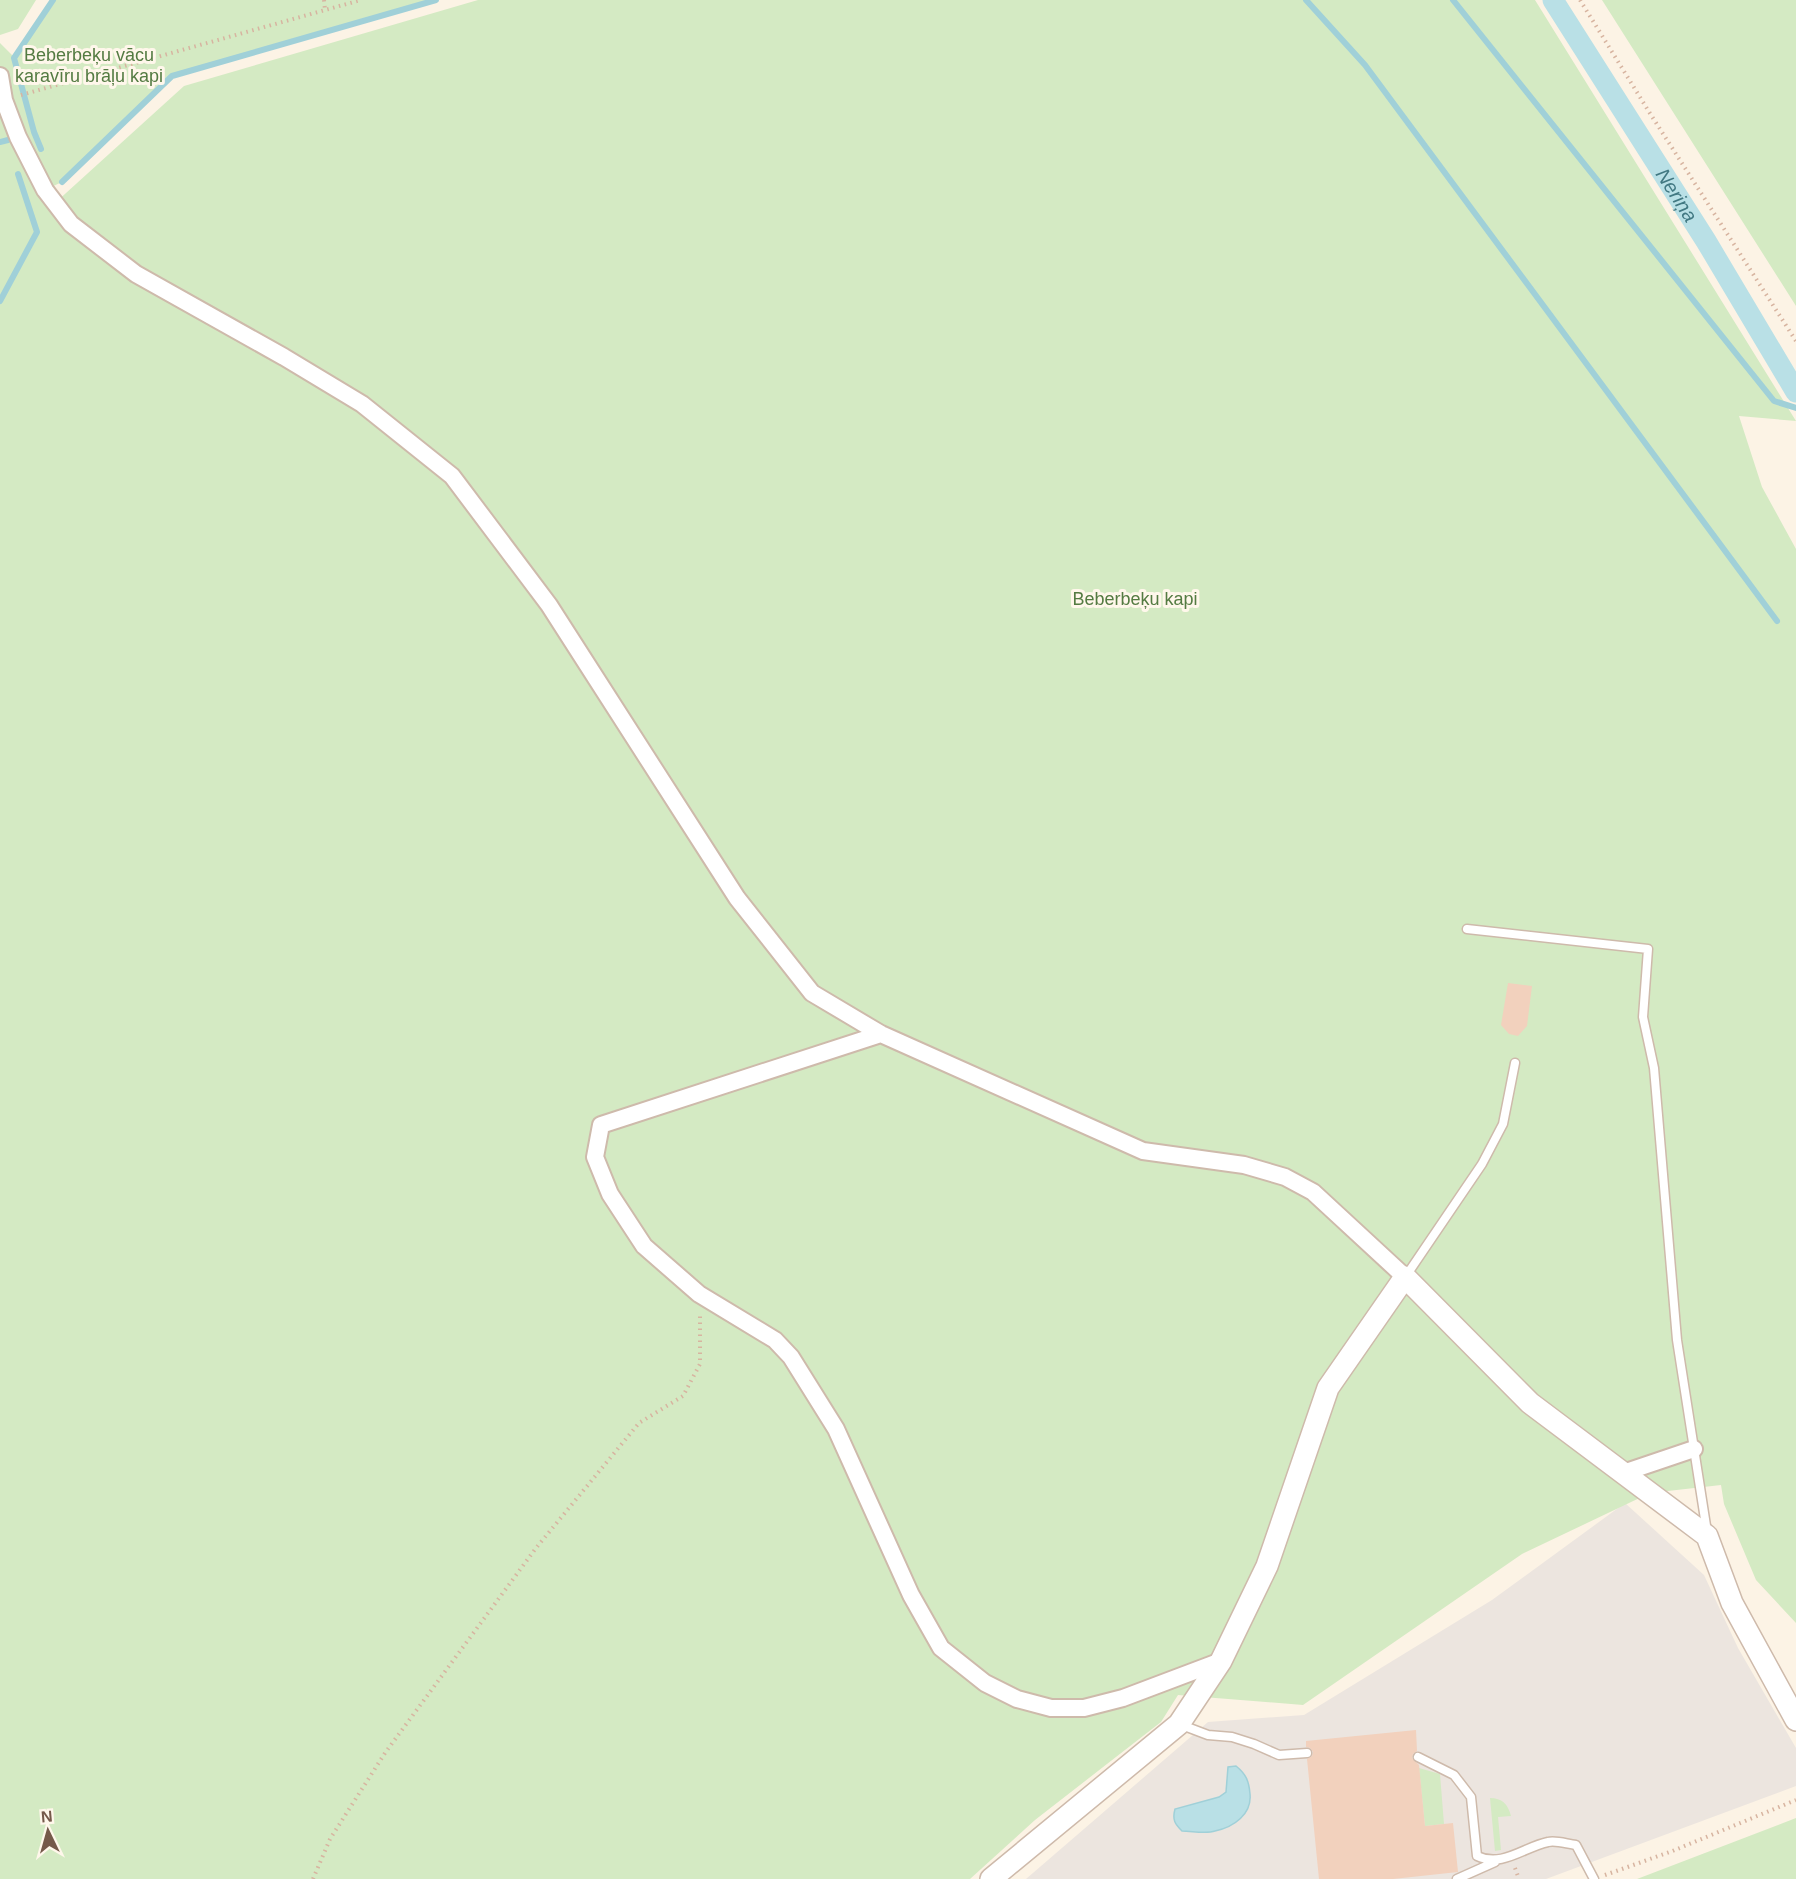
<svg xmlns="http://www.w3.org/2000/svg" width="1796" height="1879" viewBox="0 0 1796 1879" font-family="Helvetica,sans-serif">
<rect width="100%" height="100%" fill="#fcf3e5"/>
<path fill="#ece5df" d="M1625 1503 1704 1575 1738 1648 1796 1748V1786L1546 1879H1026L1208 1722 1304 1715 1492 1600Z"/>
<path fill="#d4eac3" d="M0 0H36L18 29 0 35Z
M53 0H436L172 76 62 182 45 190 55 203 184 86 478 0H1535L1796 421 1739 416 1762 487 1796 549V1623L1756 1580 1724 1504 1721 1485 1650 1493 1522 1554 1303 1705 1178 1695 1161 1722 1035 1820 970 1879H0V43L14 57Z
M1602 0H1796V306Z
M1419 1768 1440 1774 1444 1824 1425 1826Z
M1490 1798C1502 1798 1508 1804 1511 1816L1498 1817 1501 1850 1495 1851Z
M1796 1818V1879H1637Z"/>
<path fill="#b9e0e6" stroke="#a0d0d8" stroke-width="1.5" d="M1236 1766C1246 1774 1249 1781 1250 1794 1252 1814 1234 1827 1215 1831 1206 1834 1192 1831 1182 1831 1175 1824 1172 1820 1175 1809L1219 1797 1226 1792 1228 1767Z"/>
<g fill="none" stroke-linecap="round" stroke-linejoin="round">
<path stroke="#a0d0d8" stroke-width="6" d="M1306 0 1365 65 1777 621
M1453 0 1774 401 1796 408
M0 142 8 140
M41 149 34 132 14 58 53 0
M62 182 172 76 436 0
M0 301 37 232 18 174"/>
<path stroke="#b9e0e6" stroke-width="21" id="s1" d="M1553 0 1706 241 1796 392"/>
</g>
<path fill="#f2d1bd" d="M1508 983 1532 986 1527 1026 1518 1036 1509 1034 1501 1025Z
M1416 1730 1417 1751 1413 1754 1412 1758 1419 1765 1425 1826 1453 1823 1458 1872 1393 1879H1319L1307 1759 1312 1756 1313 1752 1310 1748 1306 1747V1741Z"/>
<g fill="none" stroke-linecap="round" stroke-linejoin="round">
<g stroke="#cebaab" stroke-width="11">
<path id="service" d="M1467 929 1648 949 1643 1017 1654 1068 1677 1340 1707 1532
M1406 1276 1482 1164 1503 1124 1515 1063
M1179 1724 1208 1735 1232 1737 1254 1744 1279 1755 1307 1753
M1418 1757 1454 1775 1471 1797 1477 1856C1502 1868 1524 1847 1548 1842 1556 1840 1567 1844 1576 1845L1594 1879
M1457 1879 1495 1862"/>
</g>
<g stroke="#cebaab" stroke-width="20">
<path id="minor" d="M0 76 4 100 18 137 45 190 71 224 136 274 284 357 362 404 452 476 549 605 737 898 812 993 881 1034 1143 1151 1244 1165 1285 1177 1313 1192 1405 1277
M881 1034 601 1125 595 1157 610 1194 644 1246 699 1294 775 1340 791 1357 836 1429 911 1595 941 1648 985 1683 1017 1699 1051 1708H1084L1123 1698 1221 1661
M1623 1473 1694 1449"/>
</g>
<g stroke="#cebaab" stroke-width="24">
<path id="tertiary" d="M991 1879 1179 1724 1221 1661 1267 1566 1328 1388 1405 1277 1530 1403 1707 1536 1732 1603 1796 1720"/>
</g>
<path stroke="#d7b4a0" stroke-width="4" stroke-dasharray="1.5 4.5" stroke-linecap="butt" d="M324 0 325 10
M1580 0 1651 115 1796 341
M21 95 361 0
M1515 1868 1519 1879
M1605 1875 1670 1852 1796 1800
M313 1879 330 1839 385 1753 536 1548 639 1423 683 1396 700 1364V1316"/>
<use href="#service" stroke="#fff" stroke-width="8"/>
<use href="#minor" stroke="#fff" stroke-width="16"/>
<use href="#tertiary" stroke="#fff" stroke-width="21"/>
</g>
<g text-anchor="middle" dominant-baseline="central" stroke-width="6" stroke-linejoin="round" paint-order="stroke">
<g font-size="18" fill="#547b42" stroke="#fff7eb">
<text x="89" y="55">Beberbeķu vācu<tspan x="89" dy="21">karavīru brāļu kapi</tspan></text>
<text x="1135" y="599">Beberbeķu kapi</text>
</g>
<g font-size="20" font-style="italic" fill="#417882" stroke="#fff7eb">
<text stroke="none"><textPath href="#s1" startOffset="231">Neriņa</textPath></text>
</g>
</g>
<g transform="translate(48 1831) rotate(355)" stroke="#fff7eb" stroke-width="4.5" paint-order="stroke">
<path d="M0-4.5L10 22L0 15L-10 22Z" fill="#75594a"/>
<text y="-9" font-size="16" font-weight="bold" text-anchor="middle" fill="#75594a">N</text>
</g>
</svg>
